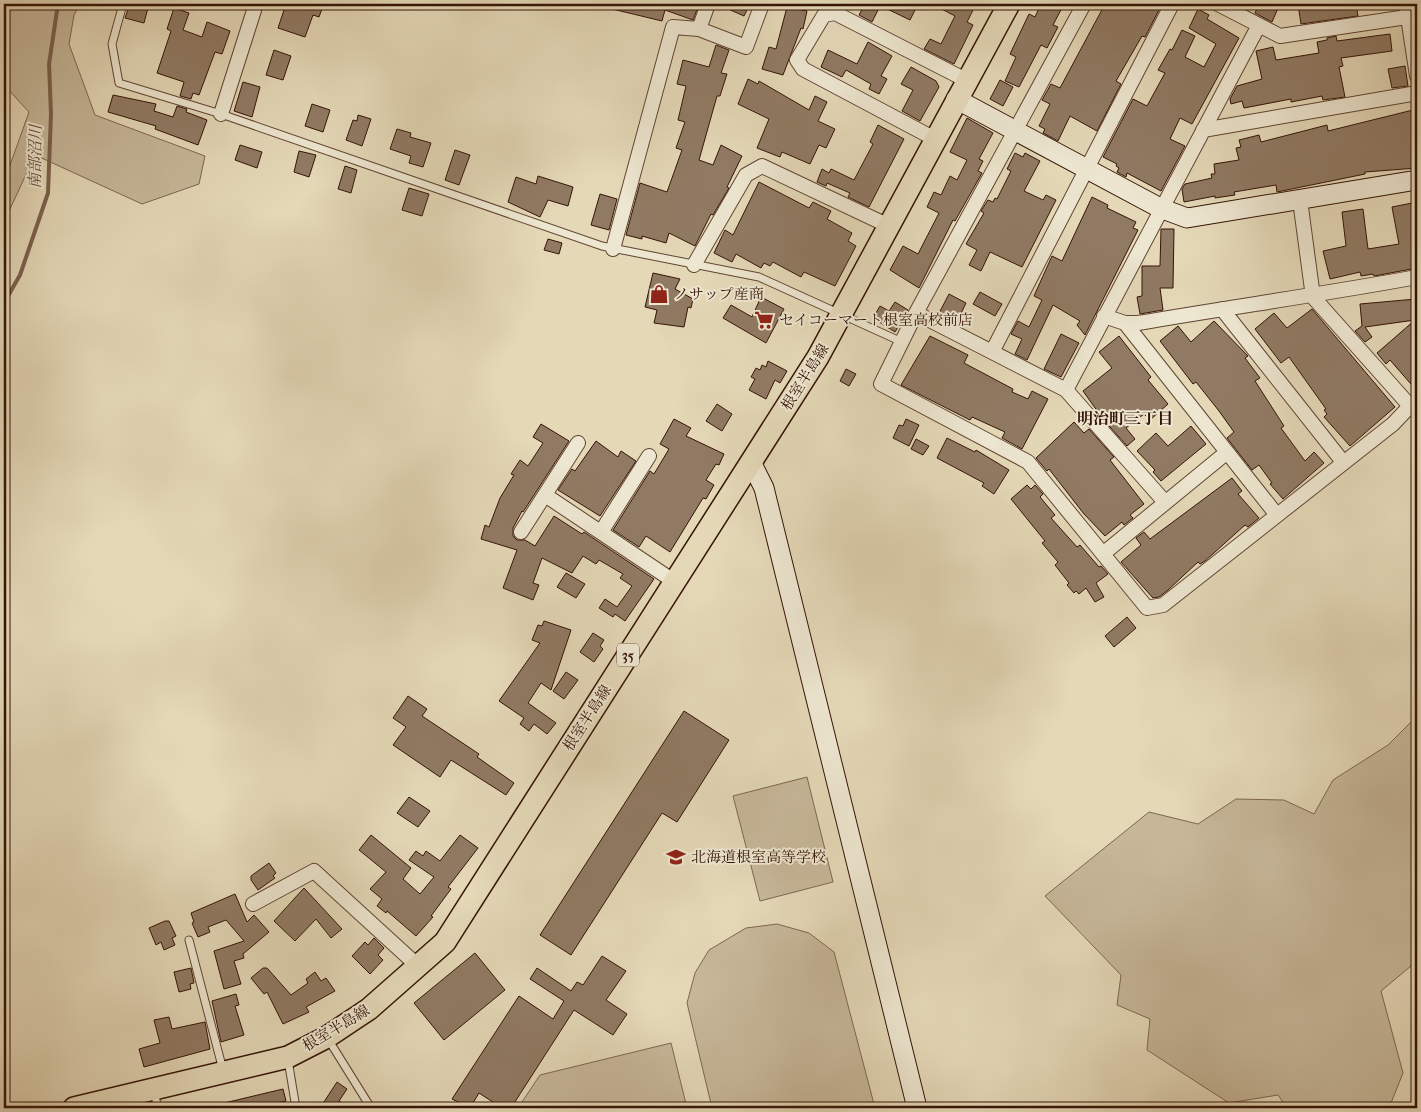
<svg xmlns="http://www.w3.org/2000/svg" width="1421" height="1112" viewBox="0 0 1421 1112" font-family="'IM FELL French Canon','Noto Serif JP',serif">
<rect width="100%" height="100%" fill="#e4d8b7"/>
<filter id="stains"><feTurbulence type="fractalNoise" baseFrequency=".004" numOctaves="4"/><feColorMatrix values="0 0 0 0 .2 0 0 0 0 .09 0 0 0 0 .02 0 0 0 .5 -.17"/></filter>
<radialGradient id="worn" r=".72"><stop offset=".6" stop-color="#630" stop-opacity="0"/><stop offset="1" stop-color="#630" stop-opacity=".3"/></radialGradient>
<path fill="#c6b799" stroke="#7e6650" d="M4 4H80L74 15 69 44 95 115 205 156 199 184 142 204 35 155 4 222V182L29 112 4 85Z
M1413 720 1417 722V942L1411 966 1381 991 1403 1073 1389 1108H1287L1278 1095 1229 1103 1147 1050 1150 1019 1117 1005 1121 975 1045 896 1149 812 1198 824 1236 799 1284 800 1314 814 1333 780 1388 745Z
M807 777 833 882 760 901 733 796Z
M777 924 809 933 834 952 875 1108H712L687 1003 695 973 709 950 746 928Z
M671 1043 687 1108H518L540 1075Z"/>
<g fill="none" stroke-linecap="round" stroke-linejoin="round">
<path stroke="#7a614d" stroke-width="4" d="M4 303 20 275 48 193 51 114 49 64 58 4"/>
</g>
<path fill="#907a63" stroke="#351407" d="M130 4H149L144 23 125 18Z
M286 4H316L323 6 319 17 313 15 305 37 278 28Z
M608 4H699L693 20 665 10 662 21 608 8Z
M717 4H750L744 16Z
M865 4 879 8 872 22 859 15Z
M877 4H918L910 20Z
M932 4H976L967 22 973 25 954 64 924 49 930 39 941 44 955 16Z
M1041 4H1064L1053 25 1058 27 1047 48 1041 45 1019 87 1005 81 1016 57 1010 54 1029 14 1035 17Z
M1105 4H1162L1145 37 1142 36 1116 81 1121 84 1097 131 1070 116 1058 141 1043 133 1045 129 1039 126 1050 104 1042 100 1051 84 1060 88Z
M1259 4H1269L1278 8 1272 22 1255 13Z
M1298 4H1312V6L1323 4H1356L1358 16 1301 24Z
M787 7 807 11 803 29 801 28 783 75 762 69 769 47 776 49Z
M174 8 189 13 183 30 202 37 207 22 230 31 222 54 215 52 199 95 193 93 191 99 180 96 184 82 157 73 171 31 167 29Z
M1198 9 1209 15 1207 19 1239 38 1192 124 1180 118 1170 139 1185 146 1161 191 1127 173 1126 177 1117 172 1119 168 1116 166 1117 164 1103 157 1133 99 1147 106 1165 73 1158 70 1170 49 1172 50 1182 30 1195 36 1185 57 1204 67 1216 44 1189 28Z
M1390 34 1392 51 1341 58 1343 66 1339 67 1345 97 1323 100 1322 96 1291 102V99L1244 108 1242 101 1231 104 1230 99 1237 86 1262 79 1256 51 1273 47 1276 60 1319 53 1317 42 1327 40V38L1336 36 1337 41Z
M868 42 892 56 881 76 887 79 879 94 869 89 871 84 846 70 842 77 821 67 828 50 857 64Z
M716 45 729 50 721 73 727 74 720 96H717L699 160 713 165 721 145 742 156 727 187 729 188 713 215 711 214 695 246 669 233 666 243 642 236V239L626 235 640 183 667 192 682 150 676 148 685 122 678 120 686 86 677 84 683 60 709 67Z
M274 50 291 56 283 80 266 75Z
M1405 66 1408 86 1392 88 1388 69Z
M911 67 936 81 939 87 920 121 902 111 913 90 901 84Z
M748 79 758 84 759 81 809 110 815 96 827 102 818 121 835 129 826 148 819 145 810 164 782 152 780 157 757 148 769 119 738 104Z
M1000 80 1013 87 1003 106 990 99Z
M243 82 260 87 252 117 234 111Z
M113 95 156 104 154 111 173 117 177 106 187 109 186 112 207 120 198 145 155 129 156 126 108 112Z
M312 104 330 110 323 132 305 126Z
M1413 110 1417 137V168L1365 172V174L1277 192 1276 185 1234 192 1235 195 1215 198V196L1184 202 1182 189 1185 184 1212 178 1211 174H1215L1214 164 1239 160 1236 148 1241 147 1239 140 1259 135 1261 142 1327 125 1328 131Z
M358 115 371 119 362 146 346 140 353 120 357 121Z
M967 118 993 133 979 159 983 161 978 171 982 173 955 221 953 220 919 288 890 270 903 246 918 254 939 213 927 207 934 192 941 195 950 176 957 180 967 160 950 152Z
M878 125 904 139 869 207 848 197 850 193 827 183 826 186 817 182 822 169 829 173 831 169 854 180 873 144 870 142Z
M397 129 411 133 410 137 431 143 423 167 409 163 411 156 390 149Z
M240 145 262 152 257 168 235 160Z
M455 150 470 155 459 185 445 180Z
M299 151 316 155 309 177 294 172Z
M1015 153 1023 157 1025 153 1040 161 1024 191 1043 200 1046 195 1056 200 1022 267 990 252 981 271 969 265 977 250 966 244 984 213 981 211 988 200 993 202 995 198 997 199 1011 171 1007 169Z
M345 166 357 170 351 193 338 189Z
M538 176 573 187 568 206 548 200 540 217 508 202 516 177 536 184Z
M759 182 809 208 813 202 831 211 827 219 852 233 848 241 856 246 835 286 804 272 801 277 773 262 770 266 764 263 761 268 736 254 732 262 714 253 725 230 733 235Z
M409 188 429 194 422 216 402 210Z
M600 194 617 199 609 230 591 225Z
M1092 197 1108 205 1107 208 1136 222 1133 228 1138 230 1085 335 1077 325 1080 321 1053 305 1027 360 1015 354 1022 339 1011 334 1018 321 1029 327 1042 300 1034 296 1052 256 1062 261Z
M1412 203 1414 217H1417V268L1374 276 1373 274 1361 276 1360 272 1330 279 1323 251 1346 246 1342 212 1363 209 1368 249 1399 244 1392 207Z
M1161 229H1174L1173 288H1160L1163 310 1140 314 1137 297 1142 296V266H1160Z
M548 239 562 243 559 254 544 250Z
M653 273 680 279 675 289 693 299 691 308 688 307 684 327 654 323 657 310 645 307Z
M980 292 1002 304 995 316 973 304Z
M949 294 966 303 956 324 938 315Z
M761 297 784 309 766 343 723 318 731 305 752 317Z
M1416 299 1417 318V391L1390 360 1386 364 1377 353 1415 320 1365 327 1372 337 1365 342 1355 331 1362 326 1360 304Z
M895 302 908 310 895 332 873 318 880 306 889 311Z
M1312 309 1395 407 1350 446 1324 417 1327 414 1324 410 1326 409 1289 357 1281 363 1255 329 1274 313 1287 328Z
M1214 321 1248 356 1245 358 1260 378 1255 381 1284 426 1281 428 1305 461 1314 452 1324 463 1283 499 1270 484 1272 483 1259 465 1252 470 1227 438 1234 432 1219 411 1196 382 1193 384 1160 341 1178 326 1191 342Z
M1061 334 1079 343 1061 377 1044 369Z
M930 336 968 355 964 363 1013 389 1012 392 1028 399 1032 391 1048 399 1022 449 1002 438 1005 432 972 417 970 420 901 385Z
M1119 336 1151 377 1148 380 1168 404 1150 420 1144 414 1126 428 1135 439 1127 446 1103 419 1083 391 1112 368 1099 352Z
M768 361 787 371 780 383 775 380 766 399 749 390 755 379 751 377 756 368 760 370 762 365 766 367Z
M846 369 856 374 849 386 840 381Z
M717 404 732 414 722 431 706 421Z
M674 419 691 428 686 436 724 454 719 465 716 464 706 480 714 485 706 499 703 498 670 552 646 536 639 547 613 530 650 471 654 474 669 449 660 444Z
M906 419 919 425 909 446 893 438 899 425 903 426Z
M1074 422 1084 433 1089 429 1114 457 1110 460 1144 504 1130 515 1133 518 1124 525 1122 522 1105 536 1084 514 1049 469 1047 471 1036 458Z
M541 424 569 441 523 512 522 511 513 528V536L517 540H525L535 546 554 516 582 534 584 532 654 579 625 621 615 614 613 617 599 608 605 599 617 607 632 586 620 578 623 574 599 560 596 564 583 556 572 573 542 558 533 583 539 585 533 600 503 588 517 550 481 539 485 525 489 527 500 498 514 475 511 474 520 460 528 466 543 443 533 437Z
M1191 426 1206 444 1161 481 1153 472 1155 470 1137 451 1156 433 1168 446Z
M947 438 975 452 976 450 1009 470 994 494 982 486 984 483 937 458Z
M916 439 929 446 923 455 911 449Z
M596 441 618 457 621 451 636 461 600 516 558 490 572 469 575 471Z
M1232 478 1242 491 1238 494 1259 518 1248 527 1245 525 1205 561 1200 564 1198 562 1168 590 1159 597 1153 598 1121 562 1141 545 1136 538 1144 532 1150 539Z
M1027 485 1031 489 1035 485 1043 494 1040 497 1055 515 1051 518 1077 547 1080 545 1099 567 1101 566 1108 574 1096 583 1104 597 1095 602 1086 588 1079 594 1076 591 1074 593 1067 585 1069 583 1055 565 1058 562 1042 543 1045 541 1011 499Z
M566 573 585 584 576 598 557 587Z
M1127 617 1136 628 1114 647 1105 636Z
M544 621 571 630 551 690 541 683 528 703 556 723 547 734 534 724 529 731 520 724 524 718 499 701 540 643 532 640 538 625 542 626Z
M593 633 604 640 600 646 603 649 594 662 580 652Z
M566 672 578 680 564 699 553 691Z
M408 696 427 709 422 716 479 754 477 757 514 783 506 795 451 760 440 777 393 745 406 727 393 718Z
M684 711 729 740 677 822 662 813 571 955 540 935Z
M409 797 430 811 418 827 397 813Z
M371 835 411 868 403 879 420 894 434 877 409 860 416 851 423 856 426 851 440 861 460 835 478 848 448 887 451 889 431 916 433 917 416 936 387 911 386 913 377 906 382 899 370 889 386 872 359 850Z
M269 863 276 873 273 876 275 878 258 890 251 880V876Z
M304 888 342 929 331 938 316 919 295 941 274 921Z
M235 894 247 922 254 915 269 932 243 954 244 958 234 961 241 984 224 989 214 951 244 941 226 920 208 927 210 932 198 937 192 923 194 922 191 913Z
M165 921H169L176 936 172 938 175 945 164 950 161 942 156 945 149 928Z
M374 938 384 948 378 955 383 960 370 974 352 956 365 942 368 945Z
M475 953 505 990 444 1040 414 1003Z
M602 956 626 971 606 1000 627 1014 613 1035 574 1010 511 1108H502L479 1093 470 1108 452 1099 519 996 553 1019 564 1001 530 979 537 968 571 991 577 982 583 985Z
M191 968 194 983 190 984 191 989 179 992 174 972Z
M263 968H267L291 995 308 983 306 979 315 972 321 981 326 978 335 991 306 1007 309 1012 283 1024 267 992 264 994 251 978Z
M236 994 239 1005 235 1006 244 1035 221 1042 212 1001Z
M169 1017 172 1029 205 1022 210 1049 144 1067 139 1049 160 1043 154 1020Z
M337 1082 347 1089 339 1101 351 1108H320Z
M283 1089 286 1101 268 1105 269 1107 220 1108V1104Z"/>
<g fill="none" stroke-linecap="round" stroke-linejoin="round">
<g stroke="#614533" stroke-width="9">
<path id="lane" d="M123 4 112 44 119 83 221 114 602 246 759 277 902 342
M189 940 223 1070
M328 1039 371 1108
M288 1060 296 1108
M154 1092 158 1108"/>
</g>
<g stroke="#614533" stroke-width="16">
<path id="street" d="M1084 4 916 313 881 384 1028 462 1147 608 1163 605 1393 424 1410 406 1313 297 1300 200
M1218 4 1280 36 1407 17
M1406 4 1417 76
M699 29 746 47 762 4
M221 114 256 4
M1203 130 1417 93
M935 139 803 69 797 60 824 15 835 13 966 80
M613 249 673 27 699 29 708 4
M694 265 746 175 762 166 889 226
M1222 309 1343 462
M916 313 1066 390 1164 501
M1104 316 1125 323H1138C1231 307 1325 294 1417 277
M1125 323 1276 514
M992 352 1172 4
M1066 390 1259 25
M545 495 675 582
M521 532 578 443
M601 532 649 456
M1104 553 1226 453
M253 904 314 871 419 967"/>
</g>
<g stroke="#351407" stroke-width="21">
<path id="secondary" d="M956 99 1160 208 1187 218 1417 180
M751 462 764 488 917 1108"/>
</g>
<g stroke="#351407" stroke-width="24">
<path id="primary" d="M74 1108 288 1057 327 1037 369 1009 445 942 818 357 1009 4"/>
</g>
<use href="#lane" stroke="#ede6d0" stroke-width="7"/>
<use href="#street" stroke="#ede6d0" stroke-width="14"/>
<use href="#secondary" stroke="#ede6d0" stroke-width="19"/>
<use href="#primary" stroke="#e4d8b7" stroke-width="21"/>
</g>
<defs>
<g id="shop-bare" transform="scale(1.5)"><path d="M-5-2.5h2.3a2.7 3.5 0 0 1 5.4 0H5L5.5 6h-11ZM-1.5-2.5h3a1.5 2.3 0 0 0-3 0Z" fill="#8f2418" stroke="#ede6d0" stroke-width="2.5" paint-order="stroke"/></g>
<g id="supermarket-bare" transform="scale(1.5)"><path d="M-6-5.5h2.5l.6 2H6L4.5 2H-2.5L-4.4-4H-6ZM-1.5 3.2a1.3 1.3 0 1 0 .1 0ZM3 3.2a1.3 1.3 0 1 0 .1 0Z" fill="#8f2418" stroke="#ede6d0" stroke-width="2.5" paint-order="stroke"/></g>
<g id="school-bare" transform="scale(1.5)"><path d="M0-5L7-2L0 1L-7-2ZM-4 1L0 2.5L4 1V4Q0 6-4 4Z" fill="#8f2418" stroke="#ede6d0" stroke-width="2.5" paint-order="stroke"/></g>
</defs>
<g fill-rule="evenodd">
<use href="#shop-bare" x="659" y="294"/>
<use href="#supermarket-bare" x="764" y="320"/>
<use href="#school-bare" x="676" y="857"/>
</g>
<g text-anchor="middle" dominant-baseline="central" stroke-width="4" stroke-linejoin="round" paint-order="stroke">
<rect fill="#ede6d0" stroke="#6c5343" stroke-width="1" x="617" y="643.5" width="22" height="23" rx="4"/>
<g font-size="14" font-weight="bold" fill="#351407">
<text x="628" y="655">35</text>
</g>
<g font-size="15" fill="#351407" stroke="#ede6d0" text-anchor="start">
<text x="674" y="294">ノサップ産商</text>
<text x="779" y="320">セイコーマート根室高校前店</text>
<text x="691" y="857">北海道根室高等学校</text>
</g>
<g font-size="15" fill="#351407" stroke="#ede6d0">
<text transform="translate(805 377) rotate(-58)">根室半島線</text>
<text transform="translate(587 718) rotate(-57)">根室半島線</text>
<text transform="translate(336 1028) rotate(-31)">根室半島線</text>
</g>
<g font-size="16" font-style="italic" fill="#634835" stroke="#ede6d0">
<text transform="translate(35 157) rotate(-89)">南部沼川</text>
</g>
<g font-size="16" font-weight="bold" fill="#351407" stroke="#ede6d0">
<text x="1125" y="418">明治町三丁目</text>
</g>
</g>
<rect width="1421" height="1112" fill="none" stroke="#e4d8b7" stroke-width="20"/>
<rect x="5" y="5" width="1411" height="1102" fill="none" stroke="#351407" stroke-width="2.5"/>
<rect x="10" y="10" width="1401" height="1092" fill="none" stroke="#351407"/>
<rect width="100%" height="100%" filter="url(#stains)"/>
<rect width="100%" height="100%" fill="url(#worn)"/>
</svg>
